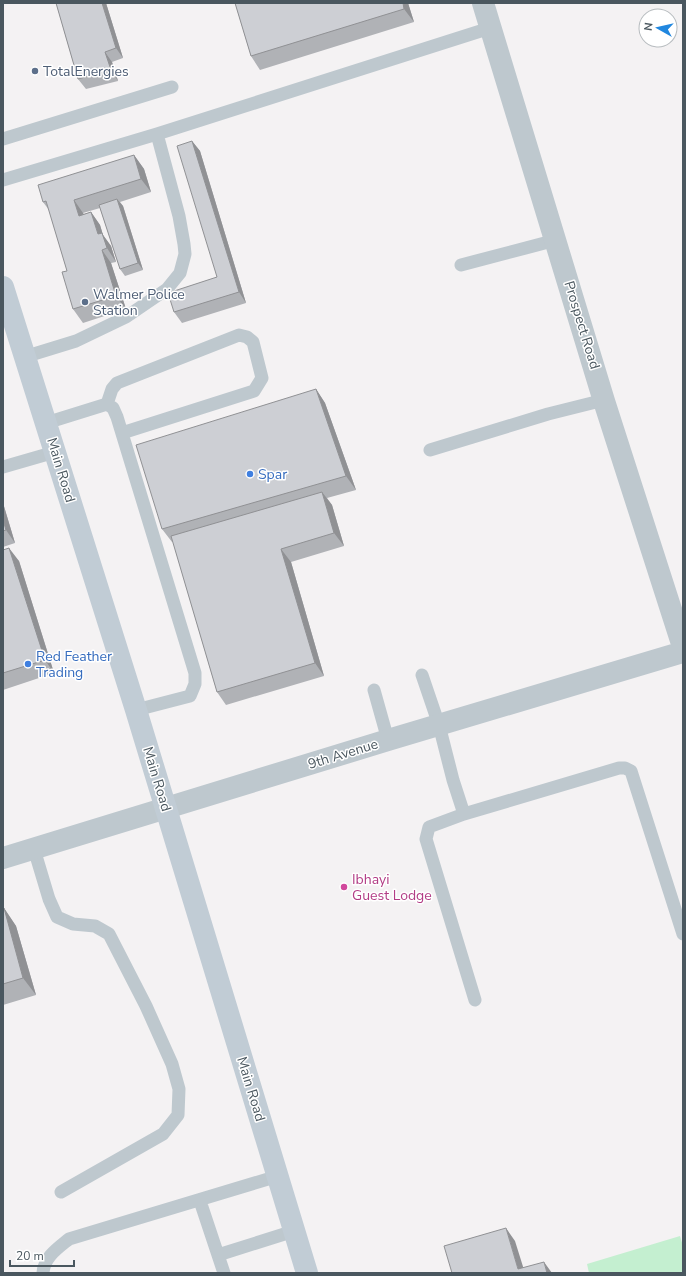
<svg xmlns="http://www.w3.org/2000/svg" width="686" height="1276" viewBox="0 0 686 1276" font-family="'Nunito Sans',sans-serif">
<rect width="100%" height="100%" fill="#f4f2f3"/>
<path fill="#c4efd0" d="M680 1236 683 1246V1273H589L587 1264Z"/>
<g fill="none" stroke-linecap="round" stroke-linejoin="round">
<path stroke="#bec8ce" stroke-width="13" d="M3 139 172 87
M3 180 157 134 490 28
M461 265 556 240
M24 357 76 341 126 317 167 289 180 273 185 254 184 244 179 216 157 134
M107 404 112 389 117 383 239 335 247 337 253 342 262 378 254 391 122 433
M46 423 107 404 113 408 117 417 195 673V684L190 696 136 710
M430 450 548 414 604 400
M3 467 55 452
M422 675 439 725 453 780 464 814
M374 690 388 740
M34 849 49 899 57 917 73 924 95 926 109 934 146 1006 172 1064 179 1089 178 1115 163 1134 61 1192
M475 1000 426 839 429 827 464 814 619 768H625L631 771 683 934
M200 1201 224 1273
M218 1255 294 1231
M43 1273C44 1257 58 1248 69 1239L278 1176"/>
<path stroke="#bec8ce" stroke-width="22" d="M483 3 604 401 683 647
M3 858 388 740 683 652"/>
<path stroke="#c1ccd5" stroke-width="22" d="M3 287 136 710 307 1273"/>
</g>
<path fill="#b0b2b6" d="M56 3H106L123 58 112 62 118 81 86 89 78 79Z
M235 3H408L414 22 260 70 251 56Z
M192 141 200 151 246 303 182 323 174 312 217 277Z
M134 155 144 169 151 192 120 202 123 206 143 270 125 276 120 269 100 208 83 213 84 214 91 212 100 225 103 235 111 246 116 262 111 263 126 309 83 323 73 309 67 271 49 210 43 202Z
M316 389 325 403 356 490 327 498 332 505 344 546 291 562 324 676 226 705 217 692 173 542H172L162 529Z
M3 503 15 543 3 547Z
M3 550 19 561 54 673 3 690Z
M4 908 16 926 36 995 3 1005Z"/>
<path fill="#909194" d="M102 3H106L123 58 116 48Z
M403 3H408L414 22 404 9Z
M105 52 112 62 118 81 111 70Z
M192 141 200 151 246 303 239 292Z
M134 155 144 169 151 192 141 179Z
M117 199 123 206 143 270 138 263Z
M74 200 83 213 88 229 79 216Z
M91 212 100 225 103 235 111 246 116 262 98 234Z
M102 250 111 263 126 309 116 296Z
M316 389 325 403 356 490 346 476Z
M322 492 332 505 344 546 334 533Z
M3 503 15 543 6 530 3 520Z
M9 548 19 561 54 673 45 660Z
M281 549 291 562 324 676 315 663Z
M4 908 16 926 36 995 23 978Z
M506 1228 515 1241 525 1273 518 1269Z
M544 1262 552 1273H547Z"/>
<path fill="#cdcfd4" stroke="#909194" d="M56 3H102L116 48 105 52 111 70 78 79Z
M235 3H403L404 9 251 56Z
M192 141 239 292 174 312 168 293 217 277 177 146Z
M134 155 141 179 74 200 79 216 91 212 98 234 102 233 107 248 102 250 116 296 73 309 62 272 67 271 46 201 43 202 38 185Z
M117 199 138 263 120 269 99 205Z
M316 389 346 476 162 529 136 445Z
M322 492 334 533 281 549 315 663 217 692 171 536Z
M3 520 6 530 3 531Z
M9 548 45 660 3 673V550Z
M4 908 23 978 3 984V909Z
M506 1228 518 1269 544 1262 547 1273H452L444 1246Z"/>
<g fill="#5c6f8a" stroke="#fff" stroke-width="1.5">
<circle cx="35" cy="71" r="4"/>
<circle cx="85" cy="302" r="4"/>
</g>
<g fill="#3f7fe0" stroke="#fff" stroke-width="1.5">
<circle cx="250" cy="474" r="4"/>
<circle cx="28" cy="664" r="4"/>
</g>
<circle fill="#d1479c" stroke="#fff" stroke-width="1.5" cx="344" cy="887" r="4"/>
<g text-anchor="middle" dominant-baseline="central" stroke-width="3" stroke-linejoin="round" paint-order="stroke">
<g font-size="14" fill="#4e5e75" stroke="#fff" text-anchor="start">
<text x="43" y="71">TotalEnergies</text>
<text x="93" y="294">Walmer Police<tspan x="93" dy="16">Station</tspan></text>
</g>
<g font-size="14" fill="#4a575f" stroke="#fff">
<text transform="translate(582 325) rotate(73)">Prospect Road</text>
<text transform="translate(61 470) rotate(73)">Main Road</text>
<text transform="translate(343 754) rotate(-17)">9th Avenue</text>
<text transform="translate(157 779) rotate(73)">Main Road</text>
<text transform="translate(251 1089) rotate(73)">Main Road</text>
</g>
<g font-size="14" fill="#366cbe" stroke="#fff" text-anchor="start">
<text x="258" y="474">Spar</text>
<text x="36" y="656">Red Feather<tspan x="36" dy="16">Trading</tspan></text>
</g>
<g font-size="14" fill="#b23c85" stroke="#fff" text-anchor="start">
<text x="352" y="879">Ibhayi<tspan x="352" dy="16">Guest Lodge</tspan></text>
</g>
</g>
<rect width="686" height="1276" fill="none" stroke="#4a575f" stroke-width="8"/>
<g transform="translate(658 28) rotate(278)"><circle r="19" fill="#ffffff" stroke="#b7bcbf"/>
<path d="M0-3L7 15L0 10L-7 15Z" fill="#2187df"/>
<text y="-6" font-size="11" font-weight="bold" text-anchor="middle" fill="#4a575f">N</text>
</g>
<path d="M10 1260v6h64v-6" fill="none" stroke="#4a575f" stroke-width="2"/>
<text x="16" y="1260" font-size="12" fill="#4a575f" stroke="#ffffff" stroke-width="3" paint-order="stroke">20 m</text>
</svg>
